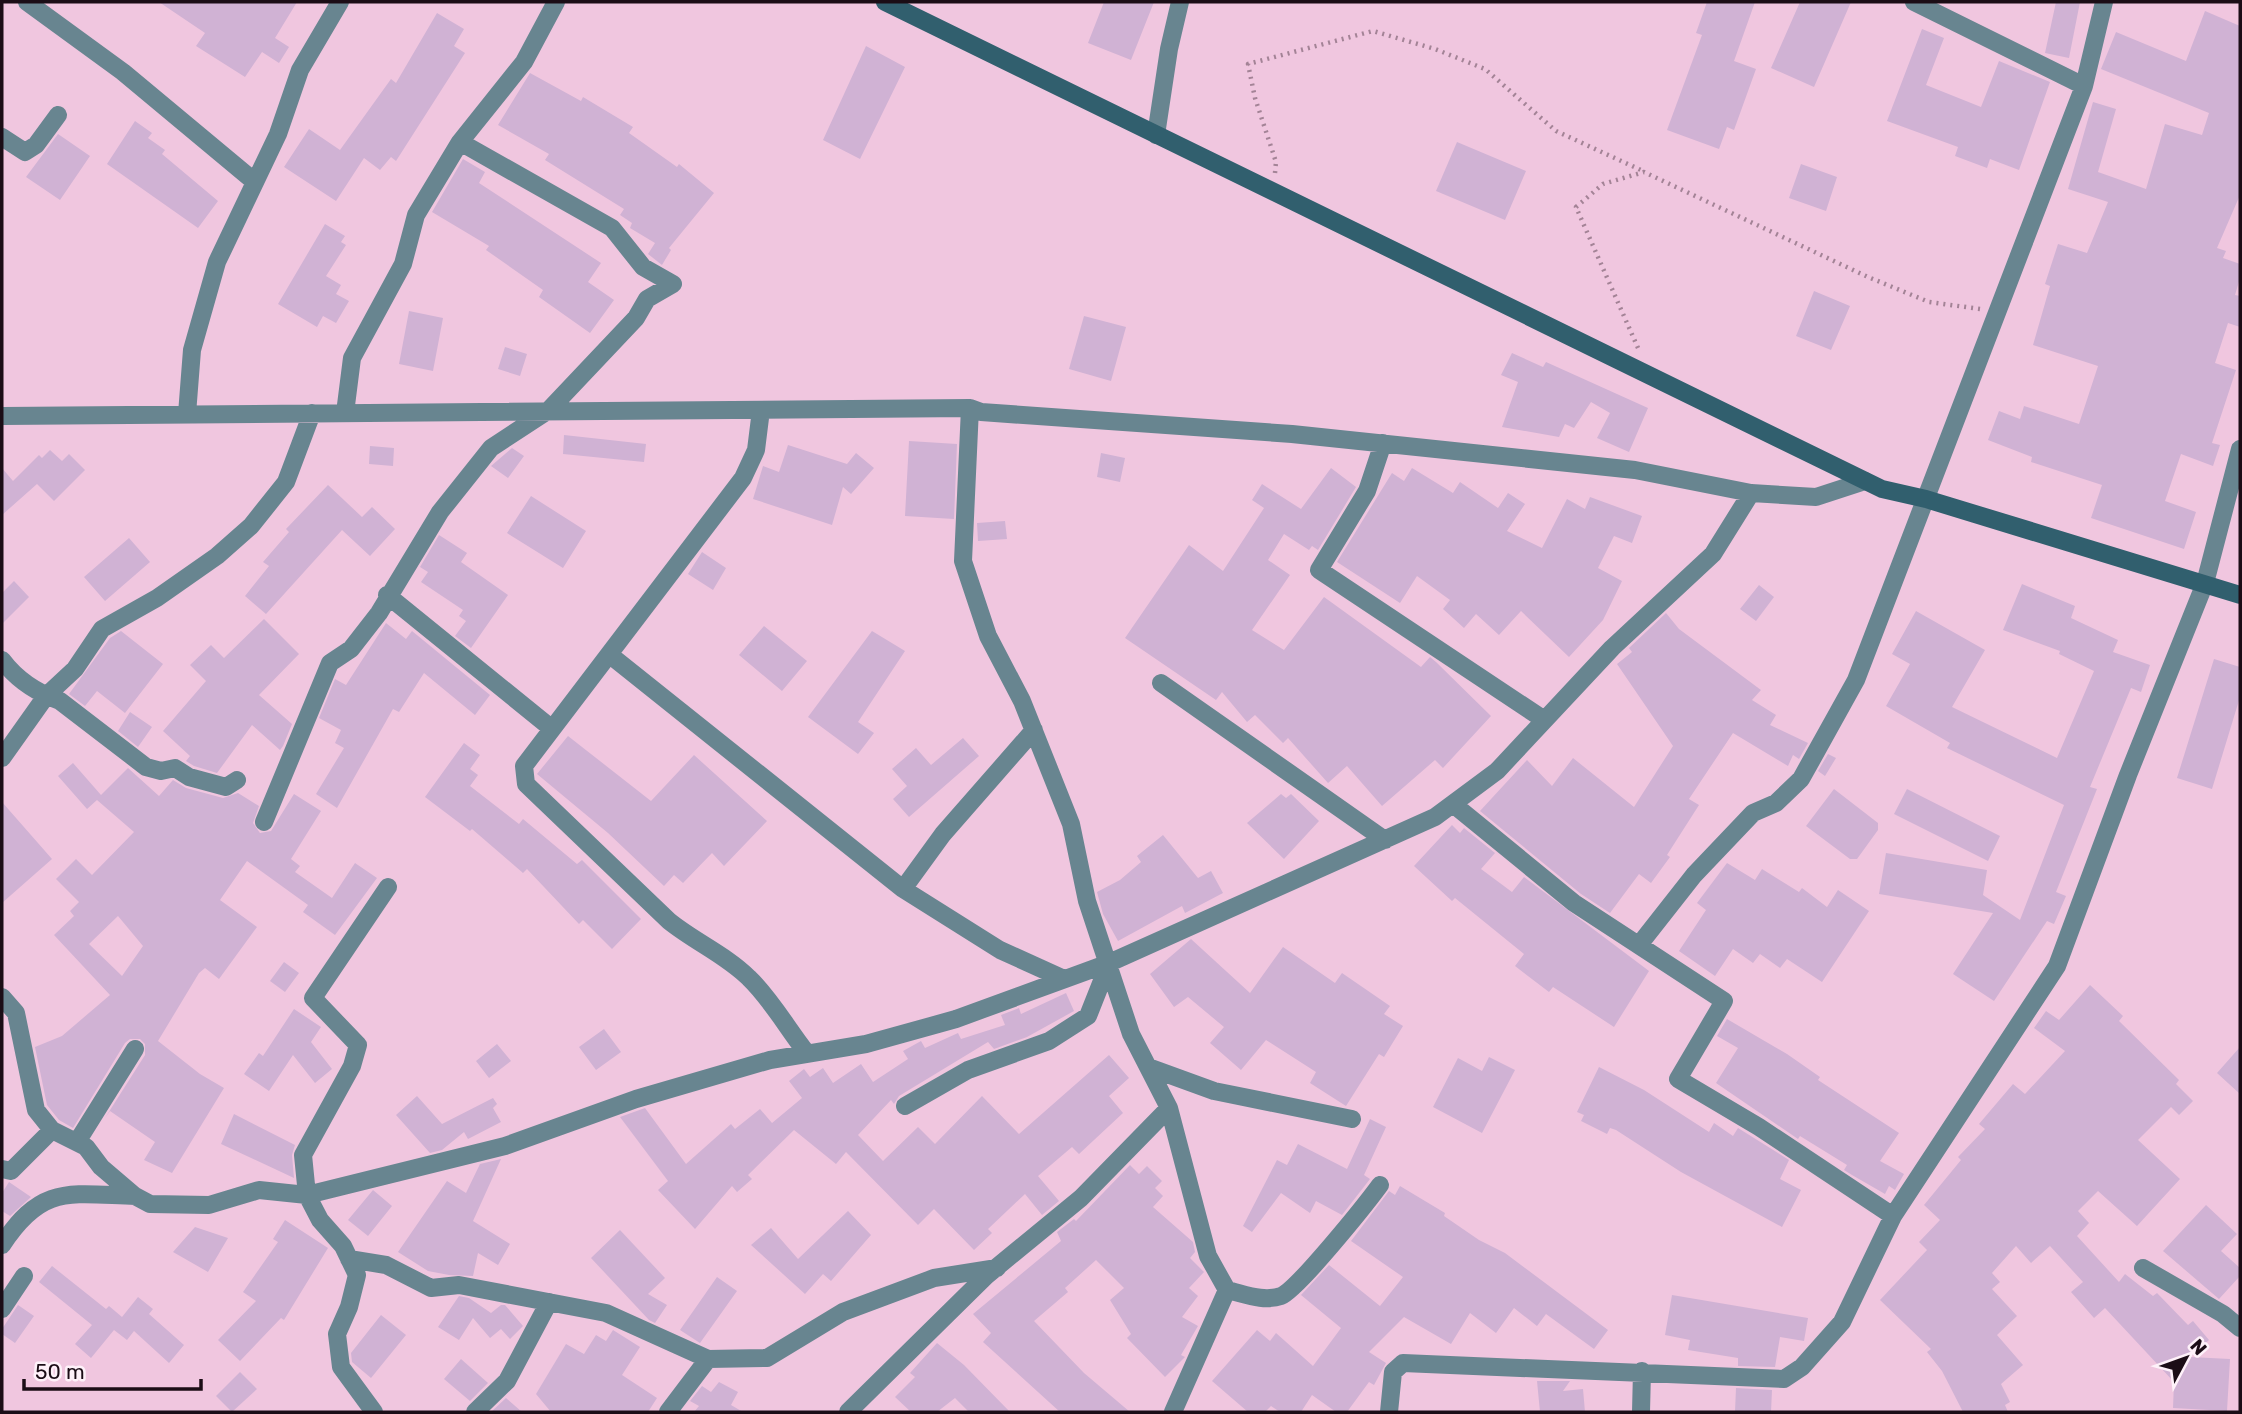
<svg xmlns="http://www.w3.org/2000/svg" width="2242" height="1414" viewBox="0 0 2242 1414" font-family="Rubik,sans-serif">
<rect width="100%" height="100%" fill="#f0c6df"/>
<path fill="#d0b2d4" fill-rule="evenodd" d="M159 2H297L275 38 289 47 279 63 262 52 245 77 196 46 205 33Z
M1104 2H1154L1131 60 1088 43Z
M1707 2H1755L1734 61 1756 69 1734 130 1727 127 1719 149 1667 130 1702 35 1696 33Z
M1800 2H1851L1814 87 1771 68Z
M2056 2H2080L2069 58 2045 53Z
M2205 11 2240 26V195L2217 248 2226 251 2223 258 2240 264V278L2235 295 2240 296V327L2228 323 2215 363 2236 370 2212 443 2220 445 2213 466 2181 454 2165 501 2196 512 2184 549 2091 518 2102 485 2031 462 2032 457 1988 440 1999 411 2020 419 2024 406 2079 424 2098 366 2033 345 2050 286 2045 284 2058 244 2087 253 2108 202 2068 189 2093 102 2116 109 2098 172 2146 189 2165 124 2202 135 2209 113 2101 69 2116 32 2186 61Z
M437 13 464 29 454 46 465 53 396 161 391 157 380 170 364 158 336 201 284 167 309 129 340 150 391 79 396 83Z
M1922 29 1944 38 1926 85 1981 107 1999 61 2050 82 2019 170 1990 159 1987 168 1955 156 1958 147 1887 121Z
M866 46 905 67 860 159 823 140Z
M530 73 581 101 583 97 633 127 629 133 677 167 679 164 714 193 669 248 671 250 662 265 648 254 655 243 630 228 632 223 620 215 624 209 545 160 549 154 498 125Z
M135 121 152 133 148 138 165 150 162 154 218 201 198 228 107 164Z
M58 134 90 156 60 200 26 177Z
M1457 142 1526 171 1505 220 1436 191Z
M463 159 485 172 479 183 601 263 588 282 614 300 590 333 539 297 543 290 486 250 489 246 432 212Z
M1801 164 1837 177 1826 211 1789 198Z
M325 224 345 236 341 242 346 245 326 276 341 285 336 294 349 301 336 323 323 316 317 327 278 304Z
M1814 291 1850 306 1831 350 1796 336Z
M409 311 443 318 433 371 399 364Z
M1084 316 1126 327 1111 381 1069 369Z
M505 347 527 354 520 376 498 369Z
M1512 353 1543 367 1546 362 1648 408 1629 452 1597 438 1610 413 1591 402 1574 428 1565 424 1559 437 1502 427 1518 382 1501 375Z
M564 435 646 444 644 462 563 454Z
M909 441 957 444 954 519 905 516Z
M788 445 847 464 856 453 874 468 851 494 843 487 832 525 753 499 763 466 779 472Z
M370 446 394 448 393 466 369 464Z
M512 448 524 456 508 478 491 466Z
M50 450 62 461 69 454 85 470 54 501 37 484 2 515V468L13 481 39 455 42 458Z
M1101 453 1125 458 1120 482 1097 477Z
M1331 468 1356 487 1318 550 1312 546 1309 550 1284 534 1268 560 1290 575 1252 630 1284 650 1324 597 1421 667 1430 657 1436 662 1491 716 1443 768 1435 760 1382 806 1347 766 1328 783 1288 738 1283 743 1255 715 1247 722 1222 692 1216 700 1125 638 1189 545 1223 571 1264 508 1252 500 1262 484 1301 509Z
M1412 468 1453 493 1460 482 1498 508 1508 493 1525 504 1507 531 1542 548 1567 499 1585 509 1590 497 1642 516 1632 543 1614 536 1598 568 1622 581 1603 620 1569 657 1521 611 1499 635 1476 614 1464 628 1443 609 1450 600 1417 576 1400 603 1337 562 1392 473 1404 481Z
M328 485 362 517 372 507 395 529 370 556 342 530 266 614 245 596 269 566 263 562 289 532 286 529Z
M531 496 586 531 563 568 507 533Z
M1005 521 1007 539 978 541 977 523Z
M439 535 467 553 461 562 508 595 471 648 455 636 466 621 459 616 463 610 421 582 428 572 420 567Z
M129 538 150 562 105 601 84 577Z
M702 552 726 568 713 590 688 574Z
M14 581 29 597 2 624V593Z
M2022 584 2075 606 2071 618 2118 640 2113 652 2150 665 2141 692 2131 688 2090 787 2097 789 2056 892 2066 896 2054 924 2047 921 1994 1001 1953 974 1993 913 1879 894 1886 853 1987 870 1983 895 2020 920 2064 805 1947 748 1950 743 1886 706 1910 664 1892 654 1916 611 1985 650 1952 707 2057 758 2094 671 2059 654 2060 651 2003 630Z
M1759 585 1774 597 1756 621 1740 609Z
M1666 613 1679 629 1761 690 1752 700 1776 715 1770 725 1808 743 1799 759 1793 755 1788 766 1733 733 1689 799 1699 805 1667 855 1670 857 1651 883 1639 874 1610 913 1581 894 1480 811 1527 760 1552 786 1573 758 1634 807 1673 746 1617 664 1632 652 1629 648Z
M264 619 299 654 259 695 292 724 283 746 280 750 252 725 217 773 194 766 186 761 190 756 163 731 206 681 190 665 211 645 224 658Z
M386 623 406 639 412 631 490 695 475 715 424 673 399 712 393 709 337 808 316 794 344 748 335 743 341 730 319 718 335 679 346 685Z
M764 626 807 661 782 691 739 655Z
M121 631 163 664 125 713 97 691 85 706 69 694 110 638Z
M872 631 905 651 858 722 874 733 858 754 808 717Z
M2214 659 2240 667V697L2212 789 2177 778Z
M130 712 152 727 138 747 118 731Z
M568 736 651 801 694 755 767 821 724 866 712 853 683 883 674 875 664 886 608 833 537 774Z
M963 738 979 756 909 817 893 799 907 786 892 769 916 748 931 765Z
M464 743 480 755 470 769 478 775 470 786 519 824 523 819 577 864 582 860 641 919 612 949 583 920 579 924 527 869 523 873 472 829 470 831 425 797Z
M1828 754 1836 758 1825 776 1818 771Z
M73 763 101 795 128 768 159 796 173 780 186 788 223 798 238 793 259 806 253 823 260 833 271 831 294 794 321 811 291 859 300 866 295 872 332 898 355 863 377 878 335 935 303 912 308 905 247 861 220 900 257 927 219 979 205 968 199 973 158 1041 200 1074 224 1088 172 1173 144 1160 155 1142 110 1111 105 1118 145 1055V1044L140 1039H130L125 1043 73 1128 59 1120 47 1105 35 1047 62 1036 110 995 54 935 74 916 70 911 79 902 56 879 76 859 92 875 134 832 97 800 87 809 58 776ZM118 916 143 946 122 976 89 944Z
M1834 789 1878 823V830L1857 859H1850L1806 826Z
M1907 789 2000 836 1988 861 1894 814Z
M1281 794 1286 798 1291 794 1319 821 1284 859 1247 823Z
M2 802 52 859 2 903Z
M1452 825 1460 833 1464 828 1495 853 1481 869 1512 892 1524 877 1649 971 1614 1027 1553 987 1549 992 1515 966 1524 954 1455 898 1452 901 1414 866Z
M1163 835 1198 878 1211 871 1223 893 1185 913 1182 906 1118 941 1103 914 1097 892 1120 880 1141 862 1137 856Z
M1727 863 1755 880 1762 869 1799 892 1802 888 1827 907 1838 890 1869 911 1822 982 1787 959 1780 968 1760 954 1753 963 1733 949 1715 976 1679 951 1706 910 1697 903Z
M1191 939 1250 993 1283 947 1335 983 1342 973 1390 1006 1384 1014 1403 1026 1384 1057 1379 1054 1346 1106 1310 1083 1316 1072 1266 1040 1241 1070 1210 1043 1224 1027 1188 997 1174 1007 1150 974Z
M284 962 299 973 285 992 270 981Z
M2090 985 2123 1016 2119 1021 2179 1080 2176 1084 2193 1101 2179 1115 2171 1107 2138 1140 2180 1179 2137 1226 2098 1191 2078 1211 2089 1223 2077 1236 2119 1282 2125 1274 2153 1296 2157 1293 2188 1325 2193 1321 2209 1340 2190 1357 2230 1359 2227 1411 2173 1408 2174 1382 2105 1308 2094 1318 2071 1292 2083 1282 2050 1246 2031 1263 2016 1246 1992 1273 2000 1282 1992 1289 2017 1316 1997 1335 2023 1365 2001 1384 2010 1402 2005 1405 2008 1412H1963L1942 1371 1927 1352 1931 1349 1880 1300 1927 1250 1919 1242 1940 1220 1924 1205 1961 1160 1958 1157 1985 1129 1979 1124 2013 1084 2025 1094 2065 1051 2034 1028 2046 1011 2059 1020Z
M1066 993 1074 1011 1027 1037 994 1049 988 1042 899 1096 894 1104 891 1100 858 1135 883 1161 918 1127 935 1144 982 1096 1019 1134 1109 1055 1129 1078 1109 1096 1123 1113 1079 1154 1072 1147 1038 1176 1059 1201 1042 1215 1025 1194 988 1229 992 1233 974 1250 934 1209 918 1225 846 1152 836 1164 794 1130 748 1175 752 1179 737 1192 732 1186 695 1229 658 1190 668 1181 620 1117 645 1108 686 1164 731 1124 735 1129 760 1109 772 1123 802 1098 789 1081 804 1069 810 1077 823 1068 833 1083 861 1064 873 1082 908 1059 903 1051 921 1041 925 1048 958 1033 961 1039 1005 1025 1001 1015 1019 1008 1021 1014Z
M294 1009 321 1027 311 1042 332 1069 315 1083 293 1055 269 1091 244 1074 259 1053 263 1056Z
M1727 1019 1787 1054 1820 1077 1818 1080 1899 1133 1880 1161 1904 1174 1895 1190 1889 1186 1885 1194 1852 1175 1844 1170 1847 1165 1800 1136 1798 1139 1716 1083 1738 1048 1717 1036Z
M604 1029 621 1052 596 1070 579 1047Z
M497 1044 511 1061 489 1078 476 1061Z
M2240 1047V1094L2217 1073Z
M1489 1057 1515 1070 1482 1133 1433 1107 1458 1058 1482 1071Z
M1599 1067 1644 1090 1709 1132 1714 1123 1733 1136 1738 1128 1789 1160 1780 1179 1801 1190 1782 1227 1681 1172 1616 1130 1610 1128 1607 1134 1581 1121 1584 1115 1577 1112Z
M417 1096 442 1124 493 1098 497 1104 493 1108 501 1122 468 1139 464 1132 442 1150 430 1153 396 1115Z
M234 1114 295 1145 292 1155 294 1178 221 1144Z
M1370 1119 1386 1127 1364 1175 1370 1179 1342 1215 1316 1201 1310 1213 1281 1193 1252 1232 1243 1226 1277 1160 1287 1165 1298 1144 1347 1169Z
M501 1159 473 1221 510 1244 498 1265 478 1253 473 1276 449 1275 428 1271 398 1252 447 1181 466 1193 480 1164Z
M1130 1165 1139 1174 1147 1166 1162 1181 1155 1188 1163 1196 1153 1207 1193 1242 1195 1252 1190 1258 1204 1272 1189 1288 1198 1296 1182 1317 1198 1326 1181 1355 1185 1357 1165 1377 1127 1338 1131 1334 1110 1300 1124 1288 1096 1260 1065 1288 1068 1292 1034 1321 1084 1373 1130 1412H1060L983 1342 991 1333 973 1314 1061 1241 1057 1232 1074 1219 1076 1221Z
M9 1182 31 1197 10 1216 2 1211V1193Z
M1400 1186 1445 1213 1444 1216 1479 1240 1505 1253 1608 1330 1594 1349 1546 1314 1537 1326 1514 1308 1496 1333 1470 1313 1451 1344 1404 1317 1369 1352 1386 1363 1374 1385 1369 1382 1347 1412H1336L1312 1395 1301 1412H1280L1271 1406 1265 1412H1248L1212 1381 1257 1330 1270 1341 1276 1333 1313 1366 1341 1328 1301 1295 1329 1265 1380 1306 1403 1277 1351 1241 1389 1191 1395 1195Z
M373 1190 392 1206 368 1236 348 1220Z
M2206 1205 2237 1234 2221 1251 2240 1268V1276L2219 1299 2163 1251Z
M848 1211 871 1235 831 1281 823 1274 805 1294 751 1245 771 1228 798 1259Z
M285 1220 328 1248 284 1320 281 1318 240 1361 218 1340 256 1301 243 1292 278 1242 273 1239Z
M195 1227 228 1238 208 1272 173 1252Z
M620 1230 665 1278 648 1294 667 1305 655 1323 649 1320 591 1258Z
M52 1266 106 1309 109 1306 122 1317 138 1297 153 1309 149 1314 184 1345 169 1363 134 1331 127 1340 114 1330 91 1358 75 1344 92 1325 39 1282Z
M717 1277 737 1291 700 1343 680 1330Z
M1672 1295 1808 1318 1804 1341 1780 1337 1775 1367 1738 1366V1358L1688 1350 1690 1340 1665 1335Z
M459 1296 469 1298 491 1313 501 1305H505L523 1326 510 1339 501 1329 490 1338 473 1318 459 1340 438 1327Z
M18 1305 34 1316 15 1343 2 1334V1329Z
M381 1315 406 1335 371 1378 352 1362 351 1353Z
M613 1330 640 1347 622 1375 657 1398 648 1412H551L536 1394 566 1344 584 1354 596 1335 606 1341Z
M937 1343 964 1365 1010 1412H969L955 1398 937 1412H911L895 1397 915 1377 910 1373Z
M461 1359 488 1383 470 1401 444 1379Z
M240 1372 257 1389 232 1412 216 1396Z
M1537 1381H1570L1563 1391 1583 1389 1585 1412H1540Z
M719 1382 738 1392 731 1405 743 1412H694L699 1406 690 1401 702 1386 711 1392Z
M1736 1388 1772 1390 1771 1412H1735Z
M506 1398 522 1412H491Z"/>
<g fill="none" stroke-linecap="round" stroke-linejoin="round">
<path stroke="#a38396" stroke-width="4.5" stroke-dasharray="2 5" stroke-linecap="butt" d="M1275 173 1276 162 1255 98 1248 64 1373 31 1435 49 1485 69 1556 131 1643 171
M1638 348 1576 207 1603 184 1644 172 1868 277 1929 302 1980 309"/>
<path stroke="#688590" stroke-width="18" d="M27 2 123 72 255 182
M1914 2 2084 86
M1156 135 1169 49 1180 2
M2 137 25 152 36 145 58 115
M970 408 963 561 988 636 1022 701 1071 824 1087 901 1131 1034 1169 1108 1208 1256 1227 1290 1173 1412
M761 410 756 450 743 478 524 766 526 784 669 921C695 942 726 955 749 978 771 999 787 1028 806 1052
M345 413 352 358 403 264 416 215 460 142
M187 414 192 350 217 262 278 134 300 70 340 2
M2 416 970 408 981 412 1292 434 1635 470 1751 493 1816 497 1865 481
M1383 443 1367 491 1319 570 1543 719
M387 595 551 728
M610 655 903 889 1000 950 1064 979
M2 660C17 680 37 693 60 701L146 767 161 771 175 768 189 777 226 787 237 780
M1161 683 1385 840
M2 758 46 696 75 669 102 629 157 598 217 556 251 526 286 482 312 413
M1453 804 1574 903 1724 1001 1678 1079 1759 1127 1893 1216
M264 822 330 663 351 649 379 613 440 512 491 448 549 410 636 318 647 299 673 284 643 267 612 228 460 142 524 62 556 2
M903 889 943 834 1034 730
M1639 945 1694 875 1753 813 1776 803 1801 779 1856 680 2084 86 2104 2
M2 997 16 1013 36 1110 52 1130 86 1147 101 1167 135 1196 150 1204 209 1205 259 1190 307 1195 505 1146 636 1099 770 1060 866 1044 956 1019 1109 963 1435 817 1497 771 1612 648 1713 554 1751 493
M1148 1067 1214 1091 1352 1119
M905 1106 968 1070 1049 1041 1088 1016 1109 963
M77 1142 135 1049
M2 1169 11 1171 52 1130
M2 1245C42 1184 69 1194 135 1196
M349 1259 386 1265 431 1288 459 1285 606 1313 708 1359 767 1358 843 1312 934 1278 997 1268
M2143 1268 2223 1314 2240 1328
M1227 1290C1245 1294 1263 1302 1281 1296 1298 1289 1366 1204 1380 1185
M2 1309 24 1276
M374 1412 341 1367 337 1334 349 1307 357 1275 343 1246 320 1220 307 1195 303 1155 352 1066 358 1045 313 998 388 887
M475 1412 507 1381 549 1302
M668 1412 708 1359
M848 1412 986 1276 1081 1198 1169 1108
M1389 1412 1393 1372 1403 1363 1784 1379 1802 1367 1842 1322 1893 1216 2057 966 2128 775 2205 583 2240 449
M1641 1412 1642 1371"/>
<path stroke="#315f6e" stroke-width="18" d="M885 2 1882 489 1926 499 2240 595"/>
</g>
<rect width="2242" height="1414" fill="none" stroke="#1b0d16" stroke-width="7"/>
<g transform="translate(2186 1358) rotate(49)" stroke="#fef1f9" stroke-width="5" paint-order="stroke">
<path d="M0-5L12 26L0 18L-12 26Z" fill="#1b0d16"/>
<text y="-10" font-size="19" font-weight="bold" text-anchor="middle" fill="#1b0d16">N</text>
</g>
<path d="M24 1379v10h177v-10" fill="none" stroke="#1b0d16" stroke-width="3.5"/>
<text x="35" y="1379" font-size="21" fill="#1b0d16" stroke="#fef1f9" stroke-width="5" paint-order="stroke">50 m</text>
</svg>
